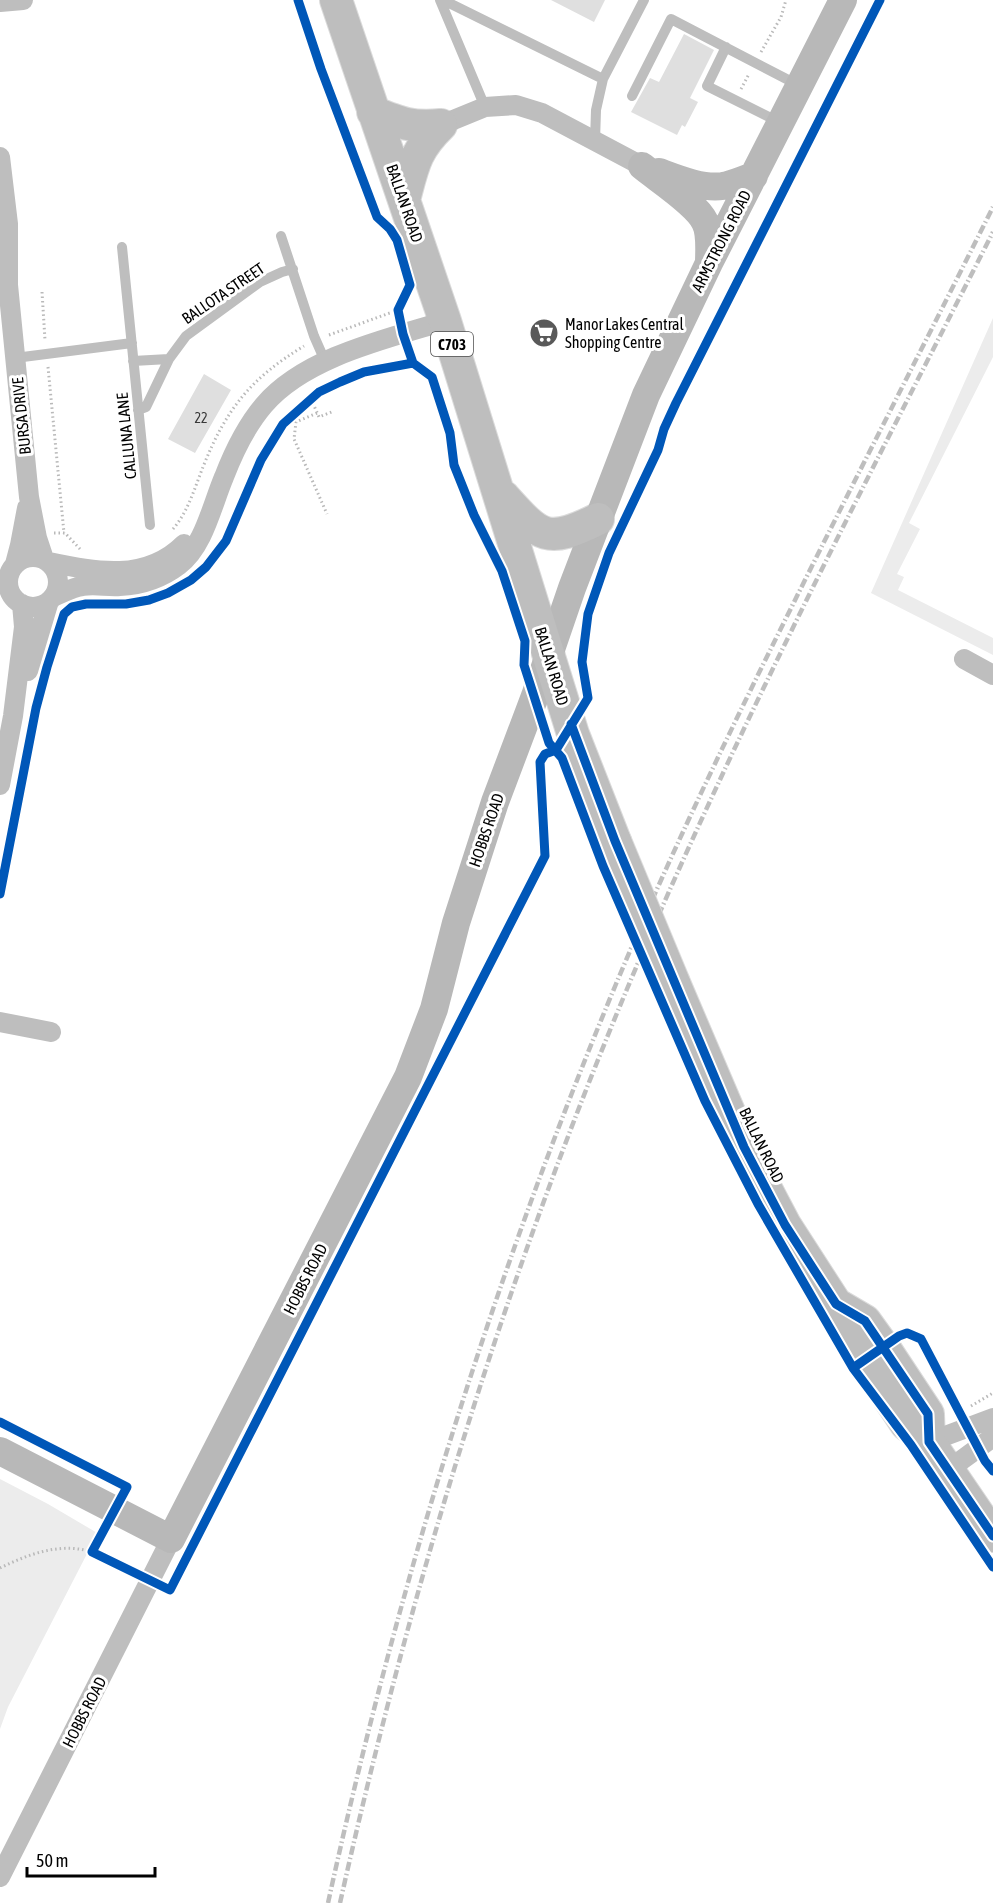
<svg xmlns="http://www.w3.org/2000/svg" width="993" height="1903" viewBox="0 0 993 1903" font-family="'Asap Condensed',sans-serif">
<rect width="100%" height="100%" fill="#fff"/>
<path fill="#ececec" d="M993 318V357L909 523 920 529 897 574 904 577 898 590 993 638V655L871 593Z
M0 1479 48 1504 99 1534 90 1548 8 1707 0 1729Z"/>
<path fill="#dfdfdf" d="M551 0H605L594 22Z
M684 34 714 50 690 98 698 102 685 127 682 125 677 135 631 112 650 78 659 82Z
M204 374 231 390 195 453 168 439Z"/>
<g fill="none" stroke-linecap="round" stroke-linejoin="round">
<g stroke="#dbdbdb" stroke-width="34">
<path id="primary" d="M336 0 445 321 573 734 615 841
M373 112C400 123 412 128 441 125
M404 200C413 166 415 150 441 125
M503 496C540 537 546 545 598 519
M674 983 744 1147 785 1225 836 1304 842 1327 906 1424 929 1442 993 1536
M836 1304 865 1321 883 1346 928 1414 929 1442"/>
</g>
<path stroke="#b9b9b9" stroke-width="3" stroke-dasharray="1.5 3" stroke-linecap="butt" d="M298 0 321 69 377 217 387 226
M761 52 781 17 786 0
M741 89 749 74
M42 292 45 340
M399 317 398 310 409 287
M329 335 398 310
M408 349 413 363 432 377 450 433 454 465 485 538
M48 367 64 533
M311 399 319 417 334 411
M317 413 296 422 294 439 327 514
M173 529C188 512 195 487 203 467 226 409 251 378 304 346
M54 533H65L80 549
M202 570C225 550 234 524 245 496 280 409 319 376 413 363
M0 894 43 681
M971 1406 993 1393
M0 1568C29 1554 60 1542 92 1552"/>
<path stroke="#bebebe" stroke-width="10" d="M440 0 485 107
M443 0 603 79
M726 47 707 86 781 123
M632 96 671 19 800 86
M595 141 596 110 603 79 644 0
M281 236 314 336 325 361
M122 247 150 525
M15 358 132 343
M133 361 169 359
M138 410 146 407 169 359 186 336 260 282 282 272 293 269"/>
<path stroke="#bebebe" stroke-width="20" d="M0 2 23 0
M441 125 485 107 516 105 542 113 642 166
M0 157 8 224V285L29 497 37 538 44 559
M8 582a25 25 0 1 1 50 0a25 25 0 1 1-50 0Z
M49 562C96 572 146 582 184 544
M15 564 20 545 27 508
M53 597C63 593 73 587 83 586 95 584 108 587 120 586 142 585 162 578 179 565 204 546 212 505 224 477 234 451 246 426 264 405 305 357 386 339 445 321
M964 659 993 675
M28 671 49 601
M0 785 13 716 24 627 22 604
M0 1022 51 1032
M929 1442 993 1418
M948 1470 993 1437
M0 1877 171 1539"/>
<path stroke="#b8b8b8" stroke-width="28" d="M642 166C659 180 697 204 705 222 711 233 709 251 709 263
M659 172C678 179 702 189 723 186 733 184 744 179 754 176
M0 1451 171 1539 408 1077 434 1009 456 923 495 802 535 696 572 588 646 395 709 263 843 0"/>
<use href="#primary" stroke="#bebebe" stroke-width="32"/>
<path stroke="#bebebe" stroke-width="4.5" stroke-dasharray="9 3 1.5 3" stroke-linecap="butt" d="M328 1903C397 1588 492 1281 616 984 676 840 745 700 815 560 874 442 934 325 993 207
M340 1903C410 1590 503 1285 627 989 735 731 866 482 993 232"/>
<g stroke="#dbdbdb" stroke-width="34" stroke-linecap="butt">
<path id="primary-bridge" d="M615 841 674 983"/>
</g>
<use href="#primary-bridge" stroke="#bebebe" stroke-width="32"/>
<g stroke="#fff" stroke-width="13">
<path id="cycleway" d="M298 0 321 69 377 217 390 229 397 240 410 285 398 310 403 334 413 363 432 377 450 433 454 465 474 515 502 571 525 641 524 665 549 743 562 758 603 866 705 1101 758 1204 853 1368 911 1445 993 1567
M571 724 615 841 744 1147 785 1225 836 1304 865 1321 928 1414 929 1442 993 1536
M0 894 36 708 47 667 64 614 72 607 86 604H126L149 600 168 593 191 580 206 567 226 541 261 460 283 424 319 392 340 382 364 372 413 363
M853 1368 899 1336 907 1333 921 1339 985 1461 993 1471
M0 1422 127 1487 92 1552 170 1590 545 856 540 762 545 754 556 750 588 698 582 662 588 614 609 553 658 450 664 429 676 403 880 0"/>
</g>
<use href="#cycleway" stroke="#0057b8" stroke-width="9"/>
</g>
<defs>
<g id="supermarket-disc" transform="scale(1.5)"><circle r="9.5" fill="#595959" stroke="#fff"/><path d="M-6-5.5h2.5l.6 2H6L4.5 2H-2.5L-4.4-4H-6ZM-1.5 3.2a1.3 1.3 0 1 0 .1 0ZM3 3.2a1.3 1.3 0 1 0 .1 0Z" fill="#fff"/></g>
</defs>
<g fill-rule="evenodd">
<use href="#supermarket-disc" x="544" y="333"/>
</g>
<g text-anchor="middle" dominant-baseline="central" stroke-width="6" stroke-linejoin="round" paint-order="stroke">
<g font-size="14" fill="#383838">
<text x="201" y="418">22</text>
</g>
<rect fill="#fff" stroke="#4c4c4c" stroke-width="1.5" x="431" y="332" width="42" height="24" rx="4.5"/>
<g font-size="15" font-weight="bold" fill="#000">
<text x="452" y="344">C703</text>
</g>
<g font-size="16" fill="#000" stroke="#fff">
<text transform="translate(405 203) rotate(71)">BALLAN ROAD</text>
<text transform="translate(721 241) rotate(-63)">ARMSTRONG ROAD</text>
<text transform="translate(223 293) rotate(-34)">BALLOTA STREET</text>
<text transform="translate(21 416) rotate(-96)">BURSA DRIVE</text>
<text transform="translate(126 436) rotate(-96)">CALLUNA LANE</text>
<text transform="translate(552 666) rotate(73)">BALLAN ROAD</text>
<text transform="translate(486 830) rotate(-71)">HOBBS ROAD</text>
<text transform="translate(762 1145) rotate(64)">BALLAN ROAD</text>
<text transform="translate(305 1279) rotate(-63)">HOBBS ROAD</text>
<text transform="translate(84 1712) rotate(-63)">HOBBS ROAD</text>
</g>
<g font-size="16" fill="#000" stroke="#fff" text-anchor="start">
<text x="565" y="324">Manor Lakes Central<tspan x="565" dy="18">Shopping Centre</tspan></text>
</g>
</g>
<path d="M27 1867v9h128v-9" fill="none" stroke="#000000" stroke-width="3"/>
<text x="36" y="1867" font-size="18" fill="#000000" stroke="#ffffff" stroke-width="4.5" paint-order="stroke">50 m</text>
</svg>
